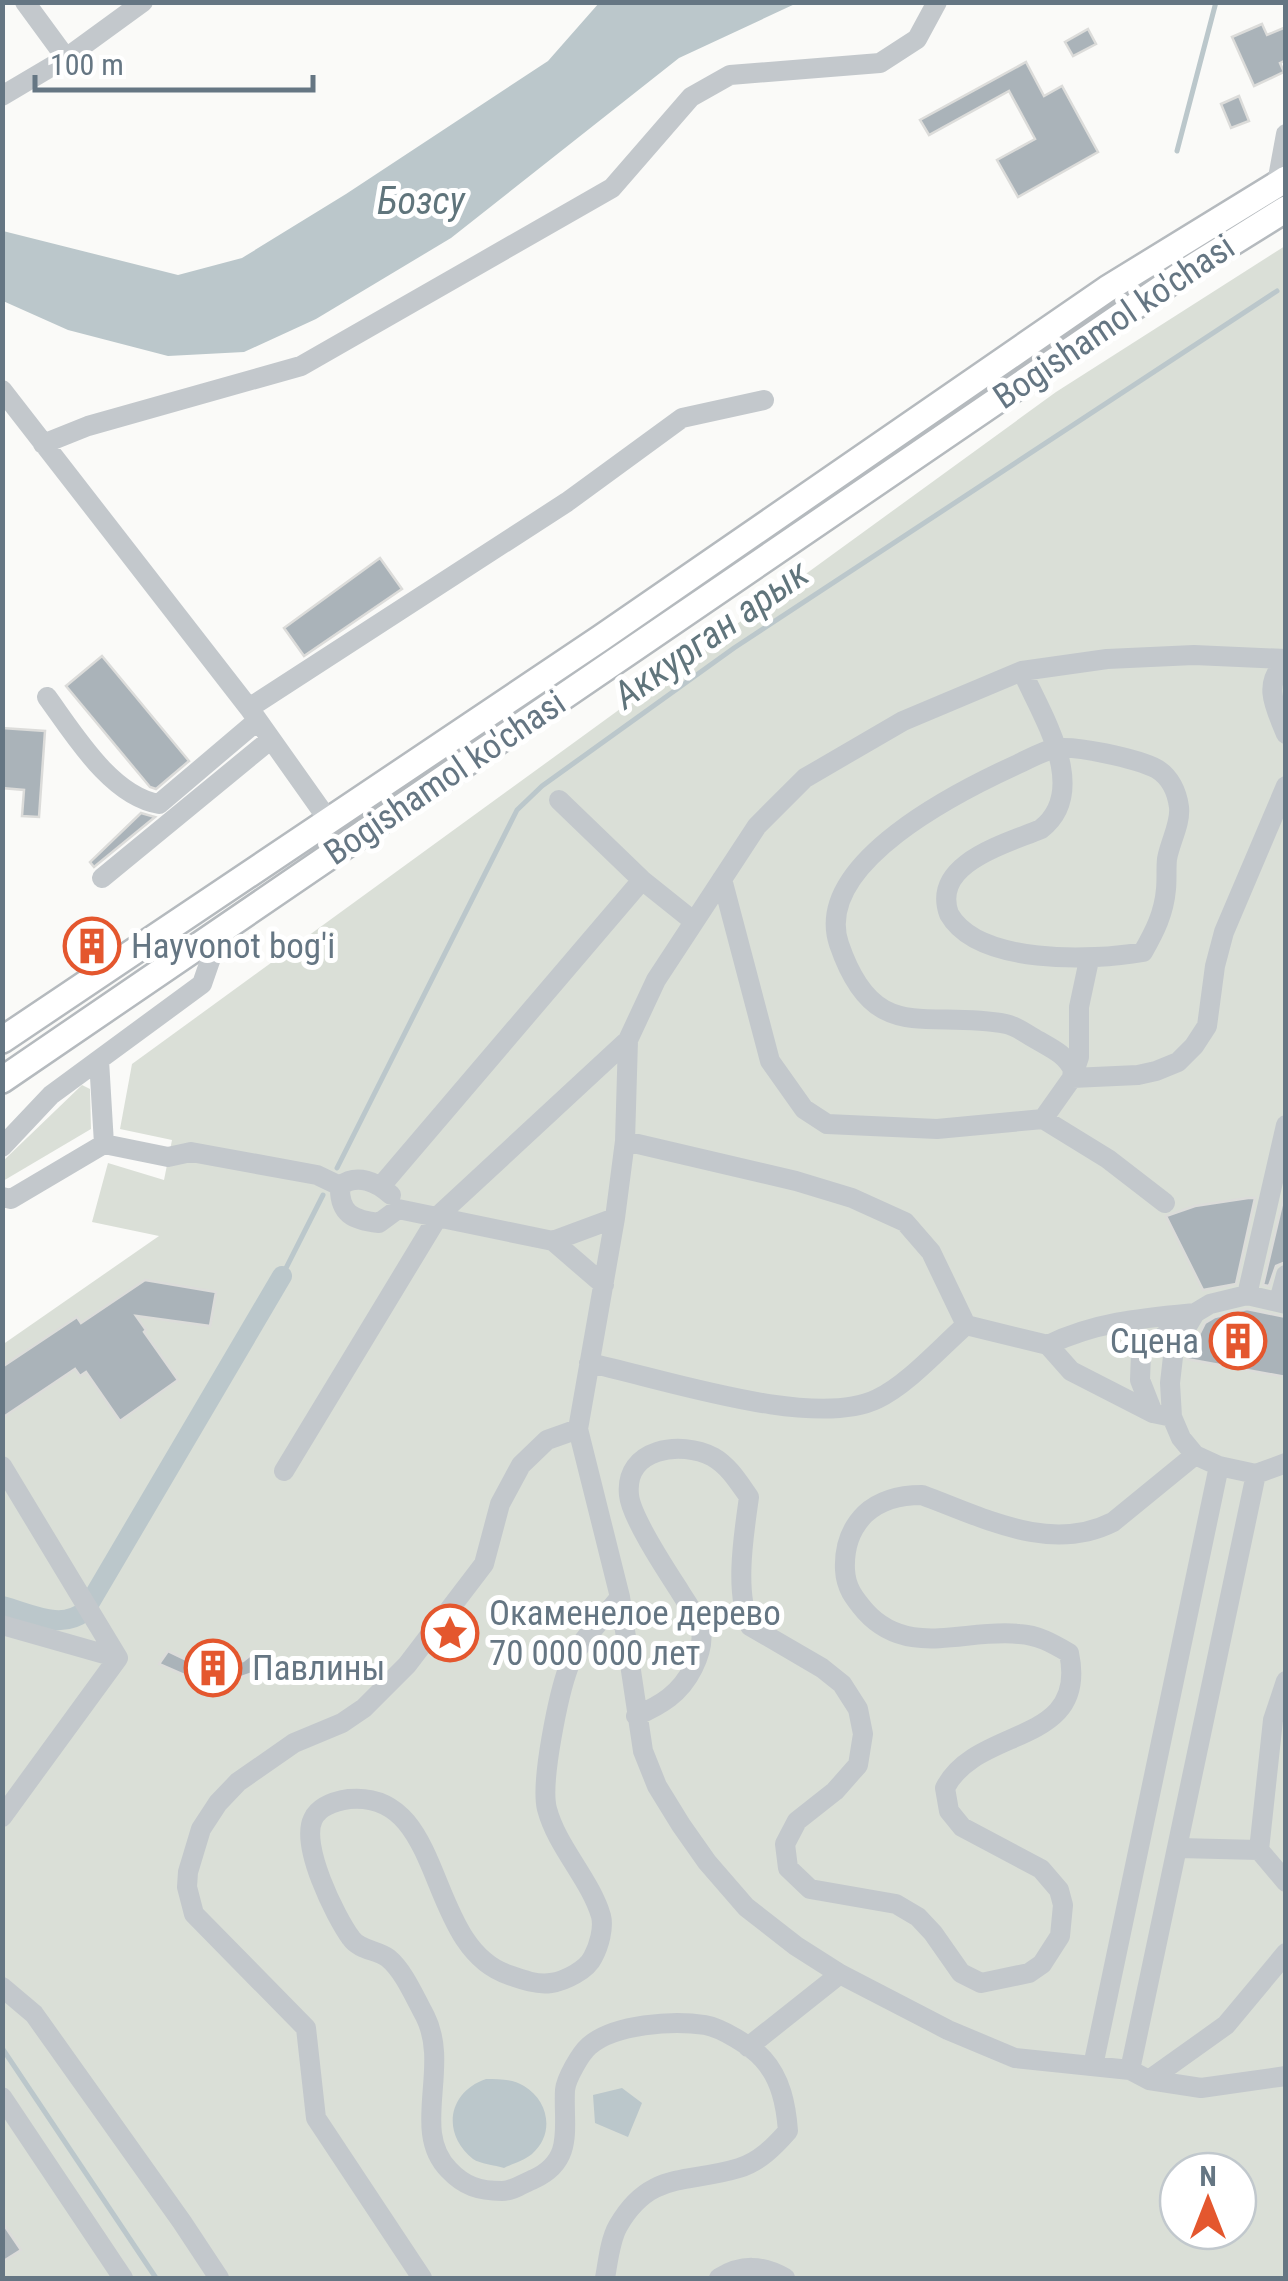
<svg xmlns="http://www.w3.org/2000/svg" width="1288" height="2281" viewBox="0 0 1288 2281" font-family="'Roboto Condensed',sans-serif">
<rect width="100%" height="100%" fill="#fafaf8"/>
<path fill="#dadfd7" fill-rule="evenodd" d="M1285 246V2278H3L2 1345 159 1236 92 1222 108 1163 164 1180 172 1140 120 1129 132 1064 1056 392ZM1178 2171H1238V2231H1178Z
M82 1085 90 1089 91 1129 3 1181 2 1162Z"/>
<path fill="#bbc7cb" d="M599 3H797L679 58 451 238 316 319 244 352 168 356 68 330 3 301V231L178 275 242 258 346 194 548 61Z
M486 2079C499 2079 513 2079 524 2086 549 2101 555 2134 532 2154 525 2160 512 2164 504 2168 495 2165 480 2164 473 2159 441 2133 448 2092 486 2079Z
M622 2088 642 2103 628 2137 595 2123 593 2095Z"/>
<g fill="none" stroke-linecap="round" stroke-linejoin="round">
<path stroke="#bbc7cb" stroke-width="5" d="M1177 151 1216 2
M337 1168 517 810 542 786 734 648 1277 291
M282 1276 323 1195
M2 2048 156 2278"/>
<path stroke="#bbc7cb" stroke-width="20" d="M2 1606C30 1613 61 1631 85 1611L282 1276"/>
</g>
<path fill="#aab3b9" stroke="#dcdcda" stroke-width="2.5" d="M1262 24 1267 35 1286 27V60L1280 63 1284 72 1254 86 1232 37Z
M1088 29 1096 44 1073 56 1065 42Z
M1026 62 1044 96 1062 86 1098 152 1018 197 997 160 1035 139 1009 91 929 135 920 120Z
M1239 96 1249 121 1231 128 1221 104Z
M380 558 402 589 304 656 284 628Z
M102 656 189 761 156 789 150 787 66 686Z
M2 728 45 731 39 817 22 816 24 790 2 788Z
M141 813 155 817 94 867 90 862Z
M1248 1198H1255L1236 1284 1203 1290 1166 1216 1195 1206Z
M1283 1200H1286V1262L1276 1266 1269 1286 1263 1285Z
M145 1280 216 1292 210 1326 136 1316 146 1330 144 1332 178 1380 120 1421 86 1372 80 1376 75 1369 2 1418V1367L77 1317 81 1323Z
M1247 1309 1286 1317V1377L1187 1359 1205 1323 1215 1317Z
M168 1651 195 1664 211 1666 243 1661 256 1651 266 1663 253 1673 227 1682 198 1681 159 1664Z
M2 2222 21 2250 2 2262Z"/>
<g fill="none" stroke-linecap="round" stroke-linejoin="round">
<g stroke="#b5babe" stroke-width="30">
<path id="major" d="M2 1040 601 638 1107 289 1286 179
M2 1080 1185 272 1286 209"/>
</g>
<path stroke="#c3c8cc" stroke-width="20" d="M25 2 66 58
M2 96 66 58 143 2
M1277 183 1286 134
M2 390 249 708 329 821
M43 444 88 426 301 366 612 188 691 97 730 75 880 63 917 39 937 2
M1286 659 1194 655 1107 659 1022 671 903 721 805 778 757 826 656 980 628 1040 625 1141 615 1218 578 1429 620 1597 643 1751 657 1786 681 1825 707 1862 746 1907 796 1946 840 1974 948 2030 1015 2058 1130 2070 1149 2080 1201 2088 1286 2076
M1286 663C1261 683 1276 709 1286 734
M1022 671C1041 714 1091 790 1041 829 1006 844 931 863 949 914 978 965 1092 961 1143 952 1155 931 1164 913 1166 889 1167 879 1166 868 1167 859 1170 842 1181 823 1179 807 1177 792 1170 777 1157 769 1138 759 1073 744 1053 749 1041 752 1029 759 1018 764 961 790 812 863 839 944 874 1047 925 1009 1006 1024 1017 1026 1029 1036 1039 1041 1053 1049 1066 1055 1073 1070L1072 1078 1138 1075 1156 1071 1178 1062 1194 1046 1207 1026 1215 966 1224 932 1286 786
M47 697C74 734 111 796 159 804L257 721
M249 708 567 502 682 418 764 400
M559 800 642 880 692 920
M102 878 270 740
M722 879 770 1061 804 1109 827 1124 937 1129 1043 1119 1108 1159 1165 1203
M99 1060 104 1144
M1043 1119 1072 1078 1079 1057V1007L1089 960
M625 1141 796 1181 852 1198 905 1222 931 1252 966 1325
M2 1147 51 1095 202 984 220 932
M340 1186C357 1173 377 1182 391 1195
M381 1186 642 880
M2 1197 11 1199 104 1144 168 1157 191 1152 317 1175 340 1186C339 1214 353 1220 379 1223L398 1209 553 1241 604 1285
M553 1241 615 1218
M1247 1295 1286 1125
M1279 1301 1286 1275
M1286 1304 1247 1295 1210 1304 1195 1313 1174 1348 1170 1383 1172 1417 1181 1438 1195 1455 1219 1466 1256 1474 1286 1463
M966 1325 1048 1345 1071 1371 1153 1413 1172 1417
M1048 1345C1095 1322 1143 1318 1195 1313
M589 1363C661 1378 813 1430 877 1399 907 1385 940 1348 966 1325
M1153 1413 1140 1380 1141 1353 1185 1320
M2 1466 118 1658
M284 1471 439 1215 628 1040
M2 1625 118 1658
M1286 1681 1273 1720 1259 1850 1286 1882
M636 1716C661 1705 680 1694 693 1668 698 1658 703 1643 701 1631 698 1617 686 1602 679 1590 666 1570 631 1517 629 1495 624 1448 681 1440 713 1457 729 1466 739 1483 749 1497 744 1533 734 1592 750 1626L822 1668 842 1684 858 1709 863 1734 858 1765 835 1791 797 1821 785 1844 788 1868 810 1889 896 1904 918 1917 933 1933 961 1973 981 1983 1029 1973 1042 1964 1060 1936 1063 1905 1059 1890 1041 1869 962 1827 949 1811 945 1788C977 1725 1089 1747 1069 1653 1052 1643 1038 1635 1019 1634 965 1628 908 1659 865 1611 854 1598 846 1588 845 1570 844 1549 850 1529 865 1514 881 1499 901 1495 922 1495 982 1517 1050 1554 1113 1522L1195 1455
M2 1817 118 1658
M1179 1848 1259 1850
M2 1987 34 2014 182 2222 219 2278
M748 2047 840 1974
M1093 2066 1219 1466
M1130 2070 1256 1474
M1149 2080 1226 2025 1286 1953
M2 2097 123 2278
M422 2278 316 2118 306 2028 194 1914 187 1887 188 1872 201 1829 218 1803 238 1782 294 1743 342 1723 364 1708 407 1665 484 1564 500 1504 521 1465 547 1440 578 1429
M605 2278C608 2262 610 2240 618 2226 650 2170 687 2184 739 2168 759 2162 774 2147 788 2131 786 2105 781 2079 763 2059 751 2046 722 2028 705 2025 673 2020 614 2024 589 2046 580 2054 566 2079 565 2090 563 2127 575 2160 534 2179 524 2183 513 2191 502 2191 479 2191 464 2186 449 2170 410 2131 451 2067 425 2016 415 1998 404 1971 388 1958 377 1950 359 1950 351 1938 335 1916 300 1845 313 1819 319 1806 336 1801 349 1799 447 1790 424 1947 509 1975 523 1980 537 1985 551 1983 565 1981 587 1970 593 1957 599 1946 604 1928 601 1916 590 1879 557 1847 547 1809 540 1782 559 1692 569 1666 578 1642 604 1618 620 1597
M719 2278C742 2264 762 2265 785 2278"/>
<use href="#major" stroke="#fff" stroke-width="25"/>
</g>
<defs>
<g id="building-ring" transform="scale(2.875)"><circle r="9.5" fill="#fff" stroke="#e4572e" stroke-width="1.5"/><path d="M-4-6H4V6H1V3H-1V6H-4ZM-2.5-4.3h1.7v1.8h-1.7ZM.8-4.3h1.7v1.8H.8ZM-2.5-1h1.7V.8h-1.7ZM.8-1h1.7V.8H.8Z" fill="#e4572e"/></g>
<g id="sight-ring" transform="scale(2.875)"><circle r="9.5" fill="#fff" stroke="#e4572e" stroke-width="1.5"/><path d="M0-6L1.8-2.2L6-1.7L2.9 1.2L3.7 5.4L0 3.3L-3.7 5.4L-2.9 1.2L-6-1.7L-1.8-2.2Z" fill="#e4572e"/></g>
</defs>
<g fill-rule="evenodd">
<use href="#building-ring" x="92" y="946"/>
<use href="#building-ring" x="1238" y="1341"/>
<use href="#sight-ring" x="450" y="1633"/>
<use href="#building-ring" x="213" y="1668"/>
</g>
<g text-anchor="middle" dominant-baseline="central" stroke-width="10" stroke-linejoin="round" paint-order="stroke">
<g font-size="35" fill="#657683" stroke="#fff">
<text transform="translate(1114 322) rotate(-34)">Bogishamol ko'chasi</text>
<text transform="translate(445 778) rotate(-34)">Bogishamol ko'chasi</text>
</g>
<g font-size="35" fill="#657683" stroke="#fff" text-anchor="start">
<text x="131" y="946">Hayvonot bog'i</text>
<text x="1199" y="1341" text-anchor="end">Сцена</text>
<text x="489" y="1613">Окаменелое дерево<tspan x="489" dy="40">70 000 000 лет</tspan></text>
<text x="252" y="1668">Павлины</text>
</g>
<g font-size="38" font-style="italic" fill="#60757c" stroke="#fff">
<text x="421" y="201">Бозсу</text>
<text transform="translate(711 634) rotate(-35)">Аккурган арык</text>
</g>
</g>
<rect width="1288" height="2281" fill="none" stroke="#657683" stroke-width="10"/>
<g transform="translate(1208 2201)"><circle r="48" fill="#ffffff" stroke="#c1c8cd" stroke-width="2.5"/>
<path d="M0-8L18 38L0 25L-18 38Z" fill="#e4572e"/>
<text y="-15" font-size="28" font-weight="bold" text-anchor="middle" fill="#657683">N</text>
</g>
<path d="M35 75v15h278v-15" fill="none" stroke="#657683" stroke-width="5"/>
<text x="50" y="75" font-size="30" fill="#657683" stroke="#ffffff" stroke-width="8" paint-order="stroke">100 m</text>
</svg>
